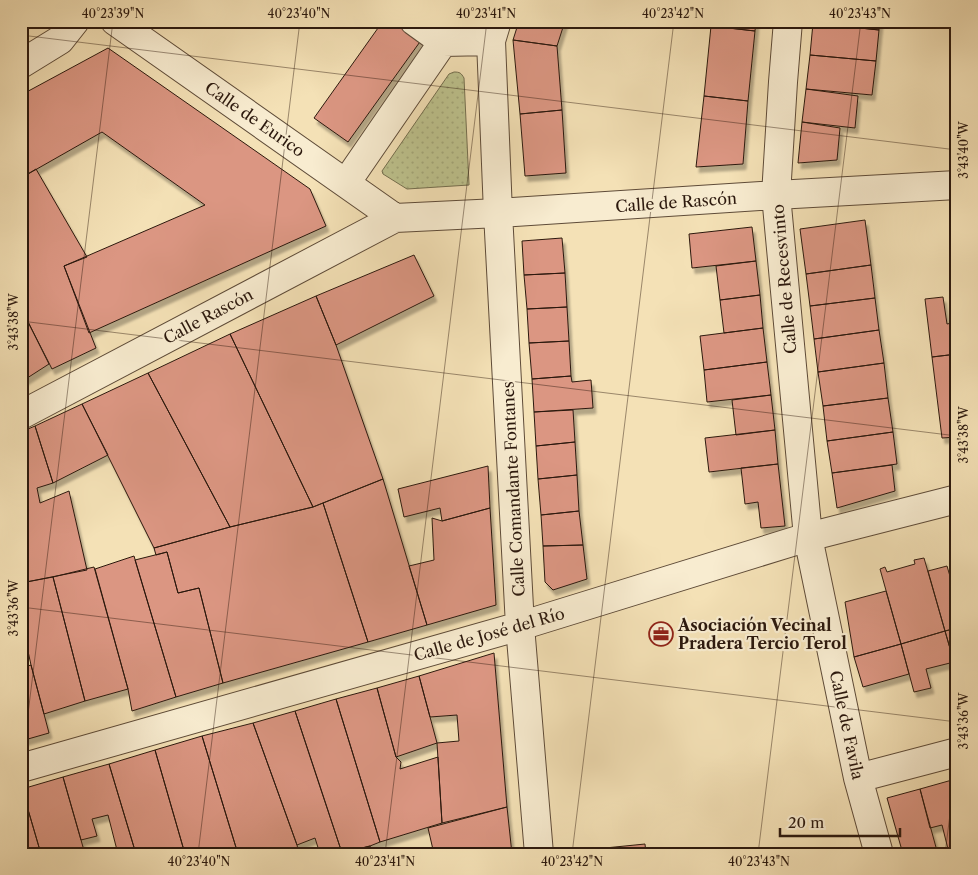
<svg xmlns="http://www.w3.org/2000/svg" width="978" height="875" viewBox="0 0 978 875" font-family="'Libre Caslon Text',serif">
<defs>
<pattern id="garden-dots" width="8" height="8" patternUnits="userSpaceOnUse" patternTransform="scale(1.25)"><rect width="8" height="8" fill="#bdc28d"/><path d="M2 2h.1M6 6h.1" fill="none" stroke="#a3a678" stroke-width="1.8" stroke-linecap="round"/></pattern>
<filter id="shadow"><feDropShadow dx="3" dy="5.5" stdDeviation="1" flood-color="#0004"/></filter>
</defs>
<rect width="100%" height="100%" fill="#f4e1b6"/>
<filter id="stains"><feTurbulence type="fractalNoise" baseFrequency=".004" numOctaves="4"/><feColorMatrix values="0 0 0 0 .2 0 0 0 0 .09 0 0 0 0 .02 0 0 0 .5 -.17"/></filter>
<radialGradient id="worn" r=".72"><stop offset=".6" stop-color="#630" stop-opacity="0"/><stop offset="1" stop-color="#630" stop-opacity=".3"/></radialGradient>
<path fill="url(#garden-dots)" stroke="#746e4e" d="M454 72C460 72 461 73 464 78L469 184V185L407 189 383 174 382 171 449 74Z"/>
<path fill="#db9682" stroke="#2c190e" filter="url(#shadow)" d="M383 21H397L422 39 348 142 314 118Z
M519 21H565L557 46 513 40Z
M711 21H756L755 31 711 26Z
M813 21H880L879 30 813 23Z
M813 23 879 30 876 61 810 55Z
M711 26 755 31 748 101 704 96Z
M513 40 557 46 562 110 520 114Z
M108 48 310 189 326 226 89 333 64 266 205 205 102 132 21 178V95Z
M810 55 876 61 872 95 806 89Z
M806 89 858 96 855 128 802 122Z
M704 96 748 101 743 164 696 167Z
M562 110 566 173 525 176 520 114Z
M802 122 840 128 837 160 798 163Z
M36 169 87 257 64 266 96 348 52 369 21 308V178Z
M865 220 871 265 806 274 800 229Z
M752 227 756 261 692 268 689 234Z
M562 238 565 273 524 275 522 241Z
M414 255 434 296 336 345 316 296Z
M756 261 760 295 720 300 716 266Z
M871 265 875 298 810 306 806 274Z
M565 273 567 307 527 309 524 275Z
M760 295 763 328 724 333 720 300Z
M316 296 336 345 383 479 313 507 230 334Z
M943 297 947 324 957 322V354L932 357 925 299Z
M875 298 879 330 814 339 810 306Z
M567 307 569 341 529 343 527 309Z
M21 308 49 364 21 382Z
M763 328 767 362 704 370 700 336Z
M879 330 884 363 818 372 814 339Z
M230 334 313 507 230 527 148 373Z
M569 341 571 376 532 379 529 343Z
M957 354V437L942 438 932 357Z
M767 362 771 395 707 402 704 370Z
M884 363 888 398 823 406 818 372Z
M148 373 230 527 154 548 82 404Z
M571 376 572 382 591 380 593 408 534 412 532 379Z
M771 395 775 430 736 435 732 400Z
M888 398 893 432 827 441 823 406Z
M82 404 108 455 53 483 35 426Z
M573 410 575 442 536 446 534 412Z
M35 426 53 483 37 488 40 503 69 491 87 570 21 583V432Z
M775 430 778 464 709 472 705 438Z
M893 432 897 464 832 473 827 441Z
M575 442 577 475 538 479 536 446Z
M778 464 785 526 761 528 758 502 745 504 741 468Z
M892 465 895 491 837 508 832 473Z
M488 466 490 508 442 521 440 508 404 517 398 489Z
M577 475 579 511 541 515 538 479Z
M383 479 427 625 368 642 323 503Z
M323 503 368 642 223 683 199 588 178 593 167 552 156 555 154 548 230 527 313 507Z
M490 508 496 605 427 625 409 566 434 560 432 518 442 521Z
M579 511 583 545 543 546 541 515Z
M583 545 587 579 553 590 545 582 543 546Z
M167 552 178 593 199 588 223 683 176 697 135 560Z
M134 556 176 697 132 711 128 689 95 569Z
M924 558 945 631 901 644 880 569 885 567 887 572 915 564 914 560Z
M947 566 954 590 957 589V628L945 631 928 571Z
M94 567 128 689 85 701 53 577Z
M53 577 85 701 44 714 31 665 21 619V583Z
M886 591 901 644 854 657 845 602Z
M957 628V673L945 631Z
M945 631 954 662 926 669 931 688 914 692 901 644Z
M901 644 909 674 863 687 854 657Z
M494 653 507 807 442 823 437 743 459 741 457 715 430 717 419 676Z
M31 665 49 733 21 741V668Z
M419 676 437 743 396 757 377 688Z
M377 688 396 757 401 762 400 769 438 757 442 823 380 842 336 699Z
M336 699 380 842 370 846 342 853 295 711Z
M295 711 342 853 320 854 315 838 297 845 253 723Z
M253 723 297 845 299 854H238L202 736Z
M202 736 238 854H185L155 750Z
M155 750 185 854H136L109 764Z
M109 764 136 854H118L108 815 92 819 97 836 81 840 63 777Z
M63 777 85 854H41L22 789Z
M952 780 957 798V846L948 849 942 825 930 828 920 789Z
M21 789H22L41 854H21Z
M920 789 937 851 927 854H903L887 798Z
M507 807 512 854H434L428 828Z
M645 844 646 854H555V853Z
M370 846 373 854H341L342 853Z"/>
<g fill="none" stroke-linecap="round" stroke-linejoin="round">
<g stroke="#5e4b38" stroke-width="30">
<path id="minor" d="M115 21 395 218
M414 21 443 42
M497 21 491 41 498 213 520 626 539 854
M788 21 783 82 776 195 808 537 858 778 879 854
M21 64 60 40 75 21
M346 183 443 42 491 41
M21 415 395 218 498 213 776 195 957 185
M21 768 520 626 808 537 957 499
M858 778 957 752"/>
</g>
<use href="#minor" stroke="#f8ecd0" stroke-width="28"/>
</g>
<path fill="none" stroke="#2c190e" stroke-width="1" stroke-opacity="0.45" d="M21 35 957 150M21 321 957 436M21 607 957 722M21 771 113 21M198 854 300 21M385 854 487 21M572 854 674 21M758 854 861 21M945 854 957 759"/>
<defs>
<g id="office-ring" transform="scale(1.25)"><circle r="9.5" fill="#f8ecd0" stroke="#8f2418" stroke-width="1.5"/><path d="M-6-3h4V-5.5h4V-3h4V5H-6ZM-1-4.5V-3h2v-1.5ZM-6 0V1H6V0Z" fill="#8f2418"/></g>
</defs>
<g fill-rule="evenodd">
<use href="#office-ring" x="661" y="634"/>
</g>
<g text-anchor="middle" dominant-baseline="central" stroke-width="4.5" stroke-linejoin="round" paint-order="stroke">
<g font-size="16" fill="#2c190e" stroke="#f8ecd0">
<text transform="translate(255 119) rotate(35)">Calle de Eurico</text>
<text transform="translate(676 202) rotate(-4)">Calle de Rascón</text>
<text transform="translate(784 279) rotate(-95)">Calle de Recesvinto</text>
<text transform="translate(208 316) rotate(-28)">Calle Rascón</text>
<text transform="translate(513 489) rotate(-93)">Calle Comandante Fontanes</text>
<text transform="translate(489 634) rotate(-16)">Calle de José del Río</text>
<text transform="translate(847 725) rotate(78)">Calle de Favila</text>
</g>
<g font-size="16" font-weight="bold" fill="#2c190e" stroke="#f8ecd0" text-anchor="start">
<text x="678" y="625">Asociación Vecinal<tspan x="678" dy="18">Pradera Tercio Terol</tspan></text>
</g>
</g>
<rect width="978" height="875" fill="none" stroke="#f4e1b6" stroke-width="55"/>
<path d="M780 828v8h120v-8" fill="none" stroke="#2c190e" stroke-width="2.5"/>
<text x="788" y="828" font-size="15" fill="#2c190e" stroke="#f8ecd0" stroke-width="4" paint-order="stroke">20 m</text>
<rect x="28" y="28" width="922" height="820" fill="none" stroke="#2c190e" stroke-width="2"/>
<g font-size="12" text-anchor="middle" fill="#2c190e">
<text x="113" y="18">40°23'39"N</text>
<text x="299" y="18">40°23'40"N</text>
<text x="486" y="18">40°23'41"N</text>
<text x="673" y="18">40°23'42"N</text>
<text x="860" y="18">40°23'43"N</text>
<text transform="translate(964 150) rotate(-90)" y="4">3°43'40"W</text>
<text transform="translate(14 322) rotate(-90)" y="4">3°43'38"W</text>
<text transform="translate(964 435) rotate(-90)" y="4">3°43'38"W</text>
<text transform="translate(14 608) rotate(-90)" y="4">3°43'36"W</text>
<text transform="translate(964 721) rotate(-90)" y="4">3°43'36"W</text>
<text x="199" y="866">40°23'40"N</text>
<text x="385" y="866">40°23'41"N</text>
<text x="572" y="866">40°23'42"N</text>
<text x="759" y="866">40°23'43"N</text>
</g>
<rect width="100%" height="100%" filter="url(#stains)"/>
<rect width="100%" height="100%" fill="url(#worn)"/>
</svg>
